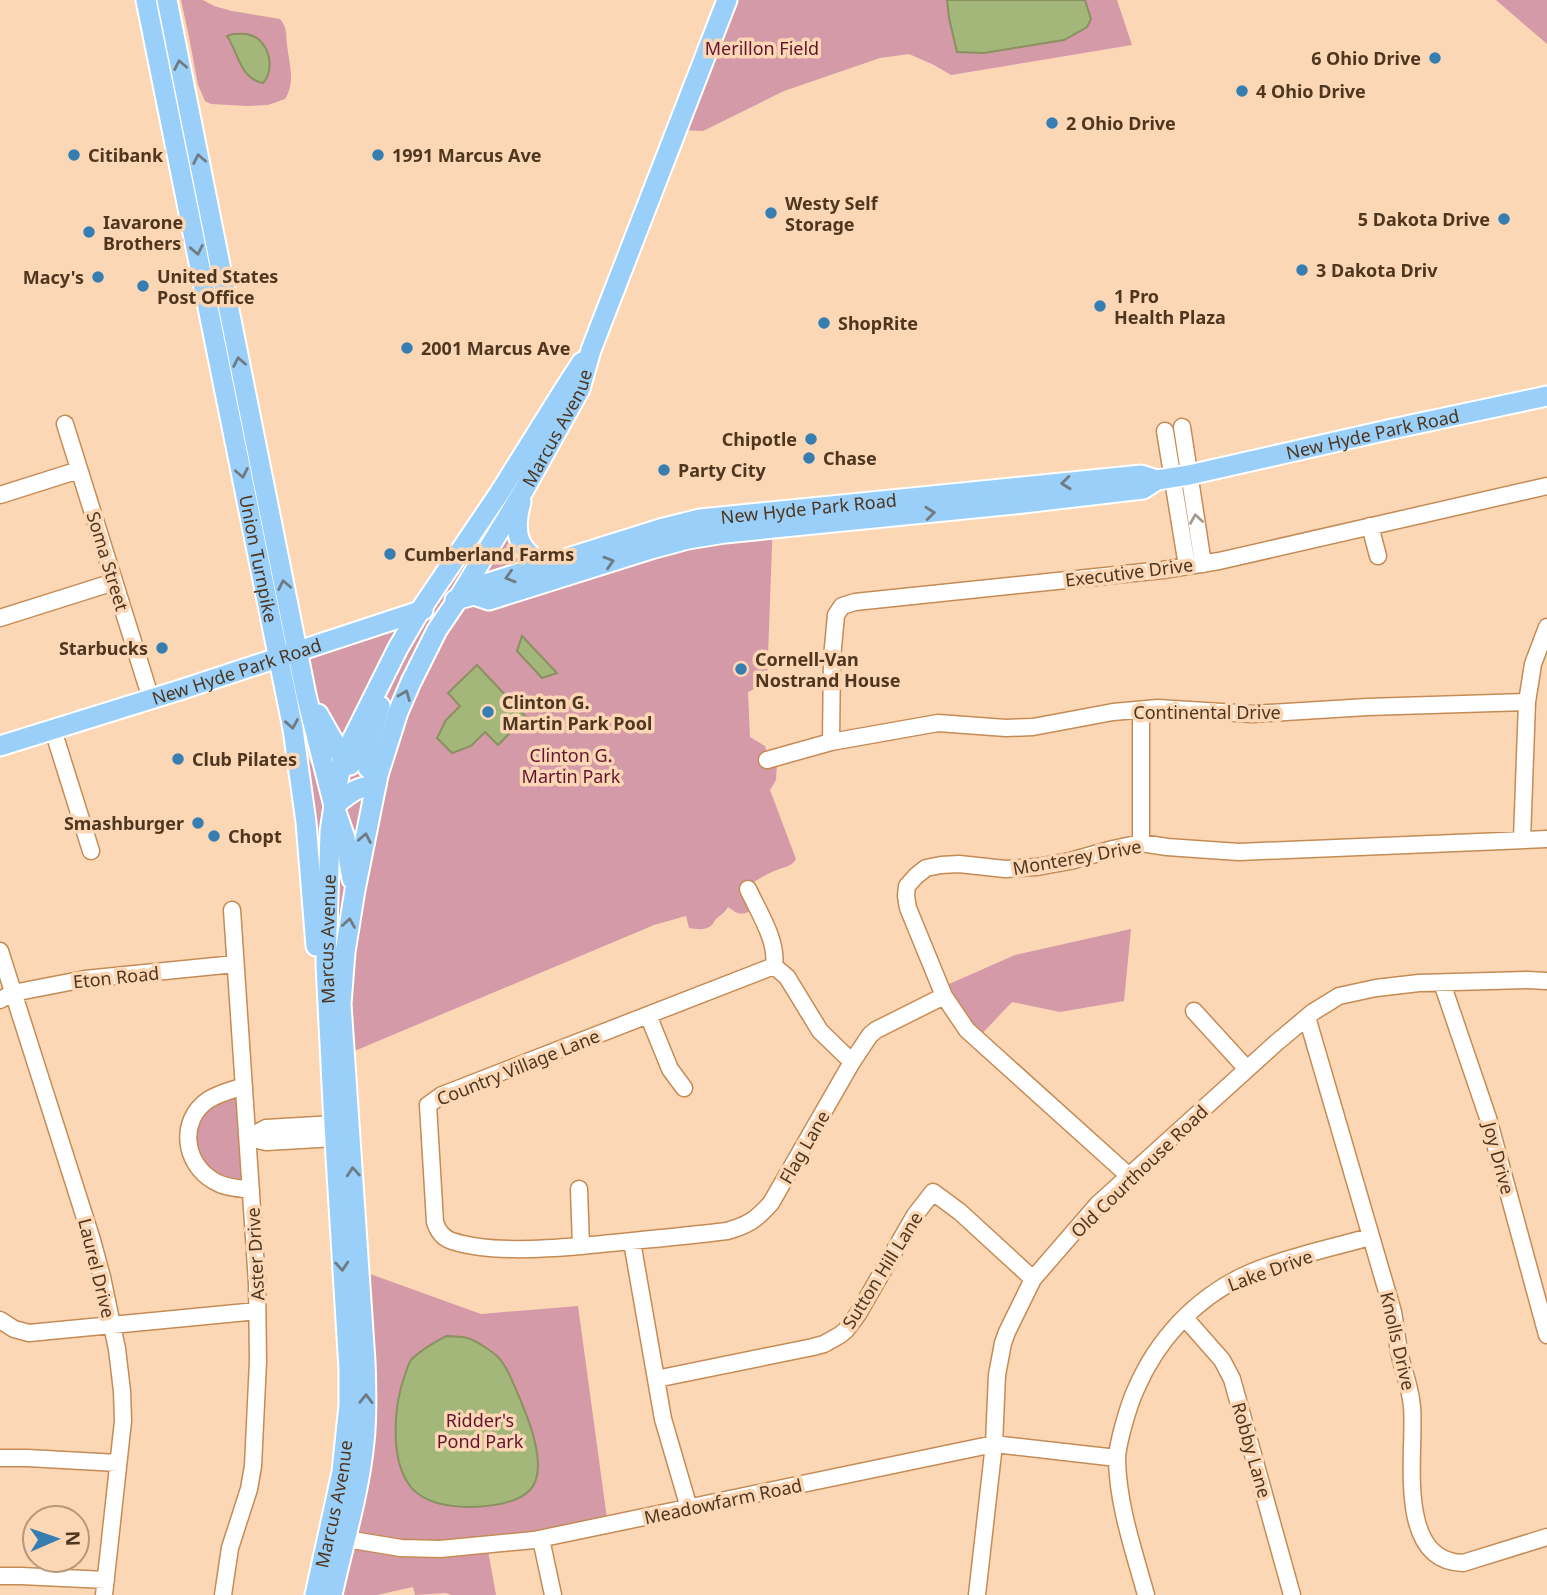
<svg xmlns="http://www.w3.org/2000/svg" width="1547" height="1595" viewBox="0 0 1547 1595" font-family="'Noto Sans',sans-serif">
<rect width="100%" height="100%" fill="#fcd7b6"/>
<path fill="#d49aa8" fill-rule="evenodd" d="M181 0H203L214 6 232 11 280 19C287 27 286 34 287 45 289 63 296 82 285 99L268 105 247 106 211 104 205 101 198 85 189 37ZM227 37 262 43 270 68 235 50Z
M727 0H947L949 18 957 52 984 53 1064 40 1091 19 1085 0H1117L1132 45 951 75 934 65 909 54 880 58 784 91 703 131 676 130Z
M1496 0H1547V44Z
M503 507 518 511 536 560 773 519 767 683 748 692 750 737 765 746 767 753 777 764 776 780 770 790 796 859C791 868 781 867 772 872 760 878 749 884 739 894L744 896 751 908 750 911C741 917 735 912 728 907 724 914 720 915 715 920 714 922 713 924 712 925 706 931 695 929 689 928L686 916 654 925 345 1055 323 935 293 729 332 803 297 652 419 612 476 528Z
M1131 929 1124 1001 1060 1012 1012 1002 977 1039 940 988 1015 955Z
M244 1086 251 1190 223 1185 190 1155 200 1107Z
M359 1270 481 1314 578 1306 608 1526 487 1545 496 1595H451L446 1593 415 1595 413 1587 377 1595H333Z"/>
<path fill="#a3b77b" stroke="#8a905f" stroke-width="2" d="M947 0H1085L1091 19 1087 27 1064 40 984 53 957 52 949 18Z
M233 34C238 34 245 33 250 35 269 40 276 69 263 83 240 79 238 52 227 36Z
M522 636 557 673 542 678 517 651Z
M477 665 526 717 498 745 485 732 471 746 452 753 437 738 446 720 460 706 448 693Z
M446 1336C453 1337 461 1336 467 1338 474 1339 493 1352 498 1357 506 1365 510 1376 514 1385 525 1410 551 1467 530 1490 516 1505 482 1507 464 1507 444 1506 419 1501 408 1483 390 1456 394 1404 405 1375 407 1370 408 1364 411 1360 420 1350 434 1343 446 1336Z"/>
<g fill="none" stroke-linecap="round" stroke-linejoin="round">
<g stroke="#c58b55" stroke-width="19">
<path id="minor" d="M65 424 151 699
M1182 427 1203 564
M1165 431 1187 566
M0 495 79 470
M1370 526 1378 556
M0 618 114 582
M53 730 91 851
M831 742 832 658 836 615 842 606 855 602 1163 570 1219 561 1547 486
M767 760 831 742 938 723 1006 728 1033 727 1113 712 1158 708 1252 714 1367 707 1527 702
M1522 839 1527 702 1533 664 1547 627
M1141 843V711
M748 889C758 911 778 941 774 966L787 977 820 1031 852 1062
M0 951 92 1240 102 1277 117 1349 122 1391 123 1421 104 1595
M774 966 455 1090 442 1095 428 1105 435 1222C438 1232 443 1238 452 1241 488 1253 544 1249 581 1246 630 1241 678 1237 727 1231 748 1225 756 1220 771 1203L852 1062 870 1035 876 1030 944 996
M1442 983 1488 1118 1547 1335
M0 1000 13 993 85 979 235 964
M1194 1011 1247 1069
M648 1015 670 1069 684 1088
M1307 1017 1393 1312C1396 1328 1397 1344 1401 1360 1405 1375 1411 1391 1412 1407 1416 1451 1394 1561 1463 1563L1547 1537
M244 1086C232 1090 219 1093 208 1100 178 1121 184 1164 214 1181 225 1188 239 1188 251 1190
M334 1124 350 1130 335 1138 266 1142 248 1138 266 1128Z
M1129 1176 967 1030 944 996 908 908 906 896 907 886 916 876 926 868 941 865 959 864 1005 869 1037 867 1070 861 1113 849 1141 843 1167 847 1239 852 1547 839
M579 1189 581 1246
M632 1242 663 1419 689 1508
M1185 1318 1222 1360 1232 1379 1292 1595
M0 1320 14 1329 29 1333 257 1311
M656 1379 813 1347 824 1344 840 1335 846 1330 858 1314 915 1215 933 1192 960 1212 1033 1279
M0 1458H27L118 1463
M334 1537 401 1548 440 1549 534 1540 994 1444 1117 1458
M541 1539 553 1595
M0 1576H21L106 1580
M223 1595 230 1548 249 1489 253 1466 258 1361 257 1283 232 910
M977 1595 994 1444 997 1375 1003 1343 1007 1332 1033 1279 1098 1204 1276 1043 1313 1012 1339 996 1376 988 1419 983 1528 980 1547 981
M1146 1595C1134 1551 1118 1506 1117 1460 1117 1444 1129 1404 1136 1389 1157 1340 1195 1299 1243 1276 1280 1259 1330 1248 1370 1237"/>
</g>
<g stroke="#fff" stroke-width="23">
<g id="major">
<path id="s1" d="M146 0 293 729 306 822 316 946"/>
<path d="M167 0 306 695 334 806 345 838 352 879"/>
<path d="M521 502C512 533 518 554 549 565"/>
<path id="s2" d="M474 595 489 600 651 549 688 539 725 533 1024 503 1143 489 1157 480 1189 475 1392 429 1547 396"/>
<path id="s3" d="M455 600 474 595 485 584 660 529 700 519 1141 475 1157 480"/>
<path d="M318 714 343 758 350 765"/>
<path id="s4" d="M0 746 183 689 423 610"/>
<path d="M378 775 368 768 364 758 380 706"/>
<path d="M334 806C349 794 355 787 376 785"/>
<path id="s5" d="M315 1595 342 1472 349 1405V1369L334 1124 326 964 330 832 337 785 343 758 398 648 419 612 500 492 565 388 582 362"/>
<path id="s6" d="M332 1595C343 1544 359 1494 364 1442 367 1415 366 1387 365 1361L341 1004 345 952 355 890 378 775 398 712 411 682 437 630 458 599 524 490 580 389 591 350 727 0"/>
</g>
</g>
<use href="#minor" stroke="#fff" stroke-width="16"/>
<use href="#major" stroke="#99cff8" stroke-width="19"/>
</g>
<defs><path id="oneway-chevron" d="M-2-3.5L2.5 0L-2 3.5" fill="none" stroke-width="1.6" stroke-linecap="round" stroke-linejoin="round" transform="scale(1.75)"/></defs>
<g stroke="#707b81">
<use href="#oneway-chevron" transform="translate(180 65) rotate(-101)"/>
<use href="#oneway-chevron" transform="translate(199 159) rotate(-101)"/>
<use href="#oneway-chevron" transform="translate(197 250) rotate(79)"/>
<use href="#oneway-chevron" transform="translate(239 362) rotate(-101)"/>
<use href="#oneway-chevron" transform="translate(242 473) rotate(79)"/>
<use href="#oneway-chevron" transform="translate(1066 483) rotate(174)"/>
<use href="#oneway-chevron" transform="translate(930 513) rotate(-6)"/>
<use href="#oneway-chevron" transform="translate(609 562) rotate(-17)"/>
<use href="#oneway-chevron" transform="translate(510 577) rotate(163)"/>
<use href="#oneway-chevron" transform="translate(284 585) rotate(-101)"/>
<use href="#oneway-chevron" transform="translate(405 695) rotate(-68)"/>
<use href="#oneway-chevron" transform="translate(292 724) rotate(80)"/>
<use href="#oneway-chevron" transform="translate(365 838) rotate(-79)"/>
<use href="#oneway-chevron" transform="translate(349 923) rotate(-81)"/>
<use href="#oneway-chevron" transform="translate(353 1172) rotate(-94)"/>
<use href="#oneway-chevron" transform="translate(342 1266) rotate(86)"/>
<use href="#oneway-chevron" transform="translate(366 1399) rotate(-89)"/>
</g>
<use stroke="#a69a8f" href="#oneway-chevron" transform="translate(1196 519) rotate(-99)"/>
<g fill="#367eb2" stroke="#fcd7b6" stroke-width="2.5">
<circle cx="1435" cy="58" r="7"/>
<circle cx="1242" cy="91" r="7"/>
<circle cx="1052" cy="123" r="7"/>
<circle cx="74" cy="155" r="7"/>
<circle cx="378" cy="155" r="7"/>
<circle cx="771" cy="213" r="7"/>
<circle cx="1504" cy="219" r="7"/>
<circle cx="89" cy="232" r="7"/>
<circle cx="1302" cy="270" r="7"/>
<circle cx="98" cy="277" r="7"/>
<circle cx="143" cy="286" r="7"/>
<circle cx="1100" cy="306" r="7"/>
<circle cx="824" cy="323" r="7"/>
<circle cx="407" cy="348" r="7"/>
<circle cx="811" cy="439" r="7"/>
<circle cx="809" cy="458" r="7"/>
<circle cx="664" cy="470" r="7"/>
<circle cx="390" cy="554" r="7"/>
<circle cx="162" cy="648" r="7"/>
<circle cx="741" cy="669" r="7"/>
<circle cx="488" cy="712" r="7"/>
<circle cx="178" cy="759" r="7"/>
<circle cx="198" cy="823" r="7"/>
<circle cx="214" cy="836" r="7"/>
</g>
<g text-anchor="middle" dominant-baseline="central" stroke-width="7" stroke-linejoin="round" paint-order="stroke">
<g font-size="18" fill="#641431" stroke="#fcd7b6">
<text x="762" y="48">Merillon Field</text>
<text x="571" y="755">Clinton G.<tspan x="571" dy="21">Martin Park</tspan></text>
<text x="480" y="1420">Ridder's<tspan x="480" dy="21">Pond Park</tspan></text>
</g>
<g font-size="18" font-weight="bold" fill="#4e361f" stroke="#fcd7b6" text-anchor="start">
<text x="1421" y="58" text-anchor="end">6 Ohio Drive</text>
<text x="1256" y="91">4 Ohio Drive</text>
<text x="1066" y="123">2 Ohio Drive</text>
<text x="88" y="155">Citibank</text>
<text x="392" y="155">1991 Marcus Ave</text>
<text x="785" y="203">Westy Self<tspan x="785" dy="21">Storage</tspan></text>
<text x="1490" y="219" text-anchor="end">5 Dakota Drive</text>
<text x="103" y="222">Iavarone<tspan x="103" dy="21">Brothers</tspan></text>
<text x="1316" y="270">3 Dakota Driv</text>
<text x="157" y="276">United States<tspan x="157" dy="21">Post Office</tspan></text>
<text x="84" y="277" text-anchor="end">Macy's</text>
<text x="1114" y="296">1 Pro<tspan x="1114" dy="21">Health Plaza</tspan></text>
<text x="838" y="323">ShopRite</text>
<text x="421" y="348">2001 Marcus Ave</text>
<text x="797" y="439" text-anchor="end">Chipotle</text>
<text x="823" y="458">Chase</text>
<text x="678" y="470">Party City</text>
<text x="404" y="554">Cumberland Farms</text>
<text x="148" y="648" text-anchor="end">Starbucks</text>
<text x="755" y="659">Cornell-Van<tspan x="755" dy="21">Nostrand House</tspan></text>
<text x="502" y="702">Clinton G.<tspan x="502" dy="21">Martin Park Pool</tspan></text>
<text x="192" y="759">Club Pilates</text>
<text x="184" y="823" text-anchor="end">Smashburger</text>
<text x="228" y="836">Chopt</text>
</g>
<g font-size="18" fill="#4e361f" stroke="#fcd7b6">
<text stroke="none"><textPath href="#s6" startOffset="1220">Marcus Avenue</textPath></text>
<text stroke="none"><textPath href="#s2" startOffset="919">New Hyde Park Road</textPath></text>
<text stroke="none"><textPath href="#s3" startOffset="369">New Hyde Park Road</textPath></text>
<text stroke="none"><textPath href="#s1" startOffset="570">Union Turnpike</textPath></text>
<text transform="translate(108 561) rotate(73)">Soma Street</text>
<text transform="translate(1129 572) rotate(-7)">Executive Drive</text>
<text stroke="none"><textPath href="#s4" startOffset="248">New Hyde Park Road</textPath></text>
<text x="1207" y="712">Continental Drive</text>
<text transform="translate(1077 857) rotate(-10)">Monterey Drive</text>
<text stroke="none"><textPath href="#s5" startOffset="660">Marcus Avenue</textPath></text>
<text transform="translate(116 977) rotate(-6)">Eton Road</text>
<text transform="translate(518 1067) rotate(-22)">Country Village Lane</text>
<text transform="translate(804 1147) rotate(-60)">Flag Lane</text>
<text transform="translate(1499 1158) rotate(75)">Joy Drive</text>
<text transform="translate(1139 1171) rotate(-44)">Old Courthouse Road</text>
<text transform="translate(255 1254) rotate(-93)">Aster Drive</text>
<text transform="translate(97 1268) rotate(76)">Laurel Drive</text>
<text transform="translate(882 1270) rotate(-58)">Sutton Hill Lane</text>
<text transform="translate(1270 1270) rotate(-20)">Lake Drive</text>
<text transform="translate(1398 1341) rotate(77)">Knolls Drive</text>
<text transform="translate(1252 1450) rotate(74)">Robby Lane</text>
<text transform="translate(723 1501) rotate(-12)">Meadowfarm Road</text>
<text stroke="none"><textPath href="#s5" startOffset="93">Marcus Avenue</textPath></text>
</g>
</g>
<g transform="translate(56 1539) rotate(88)"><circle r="33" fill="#fcd7b6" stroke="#b6977a" stroke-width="2"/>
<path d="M0-5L12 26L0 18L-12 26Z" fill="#367eb2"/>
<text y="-10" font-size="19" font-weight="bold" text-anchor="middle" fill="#4e361f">N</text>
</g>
</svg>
